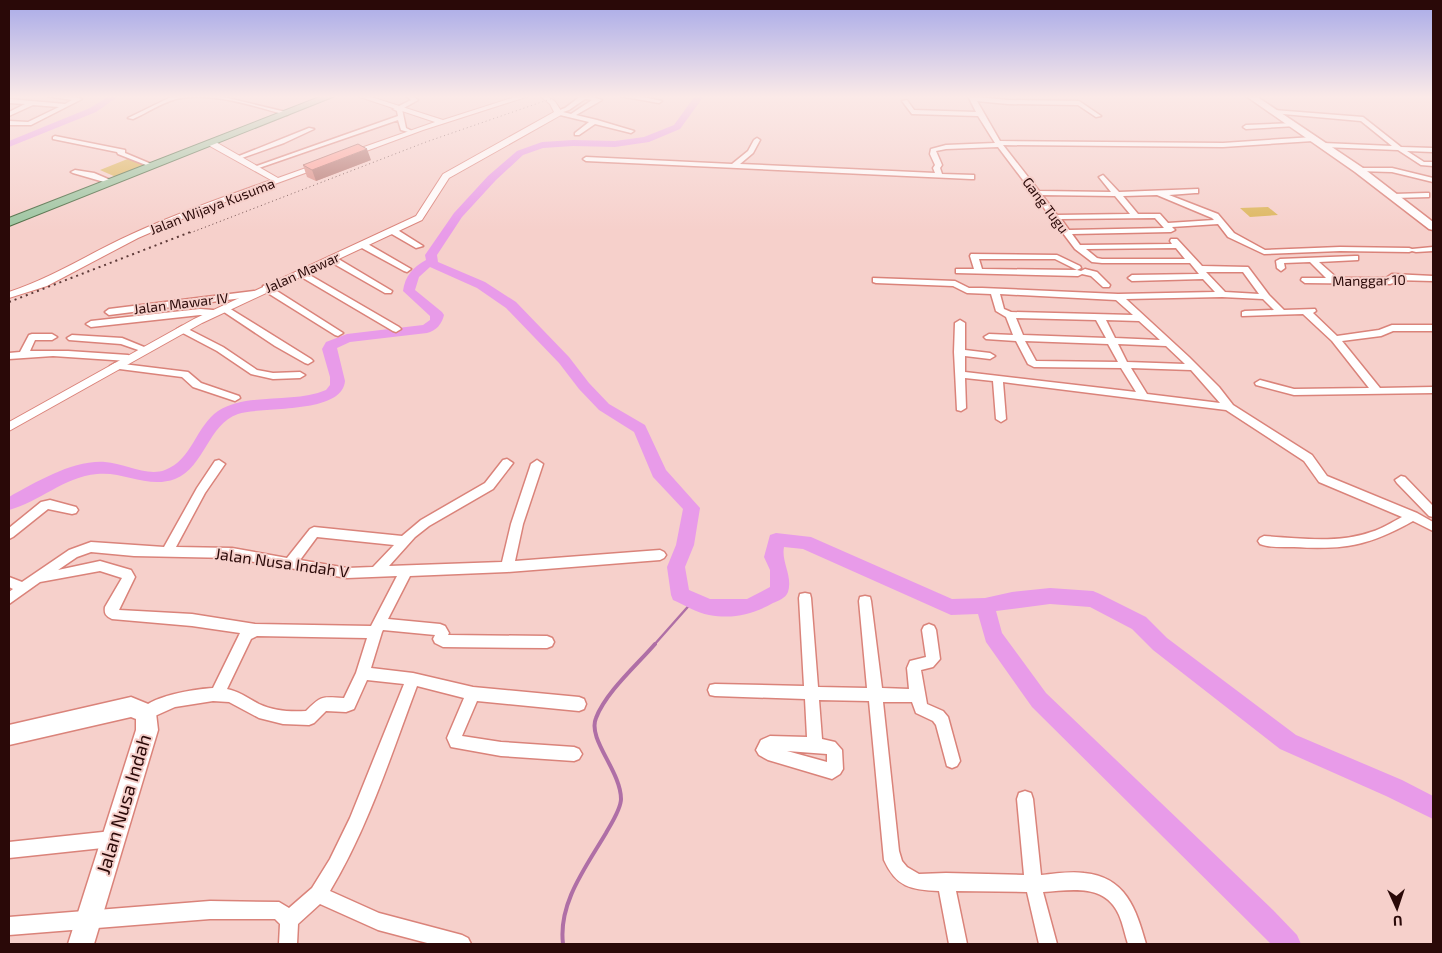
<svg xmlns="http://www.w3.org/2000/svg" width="1442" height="953" viewBox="0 0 1442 953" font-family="'Exo 2',sans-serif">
<rect width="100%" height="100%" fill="#f6d0cb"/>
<path fill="#dcb65c" d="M130 158 147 165 116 177 100 170Z
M1268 207 1278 215 1250 217 1240 208Z"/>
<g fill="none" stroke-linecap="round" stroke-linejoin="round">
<path stroke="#af6fa6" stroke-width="2.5" d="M654 645 693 601"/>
<path stroke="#af6fa6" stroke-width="4" d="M563 944C558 903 586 867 606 833 611 824 621 809 621 799 621 771 587 739 596 718 606 692 637 665 655 644"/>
<path fill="#e89be9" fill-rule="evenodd" d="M109 96H119L96 112 9 147V141L90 108Z
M695 96H704L680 129 649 142 615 147 573 146 543 148 523 155 496 180 462 217 437 255 438 262 485 282 516 302 569 357 589 383 609 404 645 425 666 470 700 508 694 545 685 567 689 590 710 599H747L770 587V570L764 557 770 535 776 533 811 537 952 599 985 598 1012 592 1050 588 1093 591 1100 594 1146 617 1167 638 1296 735 1402 780 1433 796V819L1386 796 1280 749 1153 650 1132 629 1090 607 1050 604 996 611 1002 633 1046 693 1273 910 1297 935 1301 944H1271L1032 707 986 642 978 614 951 615 803 549 784 547C781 562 793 576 788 592 786 598 778 601 773 603 752 615 733 619 709 615 697 613 685 605 673 600L671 595 667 567 676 545 683 509 653 477 634 432 599 410 579 389 559 363 506 308 477 288 430 267 419 277 415 290 442 312 444 315C442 324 436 331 427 333L350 342 337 348 345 381C342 415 261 406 238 414 208 424 205 467 175 479 148 489 124 471 97 474 64 477 39 502 9 510V497C37 482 72 460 105 462 124 463 147 477 165 470 192 460 196 426 218 411 248 392 293 404 326 390L330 385V377L322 349 326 342 347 334 423 325 430 320V316L403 291C405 276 413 267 426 260L425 255 454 213 488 176 517 151 542 142 573 140 615 141 644 137 674 125Z"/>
<g stroke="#da837a" stroke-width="3">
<path id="minor" d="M47 96H70L82 99 31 125H9V121L28 122 59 107 33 105 9 116V112L25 104 9 103V99L65 104 72 100Z
M173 96H219L290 113 287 115C253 106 211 91 176 99 161 103 147 113 133 119L128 118Z
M406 96H413L418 100 402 109 406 128 412 131V133L401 130 398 120 256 169 251 168 398 116 397 111 393 109 411 100Z
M581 96H589L602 100 576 115 597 120 634 131 631 133 595 124 579 135H575V133L589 122 556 114 555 112 565 108ZM585 99 592 100 571 114 563 112 569 110Z
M620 96H638L662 101 659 103Z
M968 96 1008 100 1079 101 1101 116 1096 117 1078 105 1008 104 977 101 1000 141 1223 143 1313 137 1316 139 1313 141 1223 147 1003 145 1039 191 1111 192 1099 177 1103 175 1119 192 1198 189V193H1195L1169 195 1218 214 1234 233 1265 250 1340 247 1409 248 1412 249 1433 247V251L1416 252 1412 251 1409 252 1340 251 1264 254 1228 237 1218 224 1172 227 1175 230 1171 232 1072 234 1080 245 1172 244 1170 241 1171 239H1177L1202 266 1248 267 1269 295 1284 310 1315 309 1316 311 1313 313 1337 336 1379 330 1392 325H1433V331H1393L1381 336 1342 341 1380 388 1433 387V393L1294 395 1256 385 1255 383 1260 380 1294 389 1369 388 1332 341 1303 314 1242 316V312L1245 311 1274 310 1263 299 1222 297 1126 299 1189 357 1219 387 1233 405 1312 455 1327 476 1417 513 1433 522V531L1413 521C1369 546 1344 550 1294 547 1283 547 1270 548 1260 544L1258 541 1260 538 1264 536C1298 538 1338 544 1371 532 1382 529 1392 522 1402 517L1319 482 1304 461 1226 410 1003 382 1006 419 1001 422 996 419 993 381 965 378 966 408 961 411 957 410 954 352 955 323 960 320 965 323V350L990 353 995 356 990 359 965 356V372L1136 392 1121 368 1034 367 1028 364 1016 341 986 339 984 337 989 334 1013 335 1006 317 996 311 991 294 967 293 953 286 876 283 873 282V278L955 281 969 288H982L1118 294 1215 292 1203 279 1132 281 1128 278 1132 275 1199 274 1190 263H1102L1092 262 1075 249 998 147 946 149 936 151 942 165 940 168 942 174 974 175V179H971L586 161 583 159 586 157 732 164 748 151 754 140 757 138 760 140 753 153 740 164 935 173 933 168 935 165 930 154 931 149 946 145 995 143 978 116 912 114 902 101 907 100 914 110 976 112ZM1042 195 1115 196 1130 214 1057 215ZM1157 195 1212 218 1214 220 1168 223 1160 214H1138L1123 196ZM1155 218 1164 228 1069 230 1061 219ZM1176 248 1185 259H1102L1097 258 1086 249ZM1206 272H1243L1259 294 1225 292ZM1000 294 1116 300 1133 315 1011 312 1004 309ZM1016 318 1096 320 1106 338 1023 335ZM1106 320 1139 321 1160 340 1115 338ZM1025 341 1108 344 1118 362 1036 361ZM1118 344 1166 346 1185 364 1127 362ZM1131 368 1191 370 1220 403 1147 394Z
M1274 110 1363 117 1401 147 1433 148V152L1407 151 1424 162H1433V166L1421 165 1398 150 1323 147 1320 145 1323 143 1392 146 1361 121 1272 113 1271 112Z
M1294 123 1296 124V126L1246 129 1243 127 1246 125Z
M309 128 314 129 284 143 239 159 234 158Z
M55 136 125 150V153L156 166 151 167 118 154 117 152 53 139V137Z
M1359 168H1392L1433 178V182L1392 172 1357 171 1355 170Z
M75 170 94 173 115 182 111 184 73 173 71 172Z
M1426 193H1429V197L1394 198 1390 196 1394 194Z
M390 229H396L423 246 416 248 390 233Z
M360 243H366L411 269 407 272 404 271 360 247Z
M971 254 1057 255 1080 266 1081 268 1077 270 1081 271 1085 269 1097 272 1110 285 1109 287H1103L1091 276 1082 274 1078 276 956 273V269H974L970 256ZM979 259H1055L1077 270 982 269Z
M1355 256H1358V260L1319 262 1337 278H1386L1392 274 1433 276V281L1394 280 1393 283 1390 284 1305 283 1301 280 1302 278H1326L1310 262 1284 263 1285 268 1281 271 1277 268 1276 261 1280 259Z
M329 257H335L392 291 391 293H385L329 261Z
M301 270 399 327 401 329 396 332 393 331 298 275V271Z
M266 285 269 286 343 333 338 336 335 335 263 290V286Z
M254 291 258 294 257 296 109 315 105 312 109 309Z
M224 305 311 359 313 361 308 364 305 363 275 346 221 310 220 308Z
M200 309 213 310 217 313 213 316 200 315 91 327 86 324 91 321Z
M182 326 223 347 257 370 273 373 300 372 305 375 300 378 273 379 251 374 217 351 179 331 177 329Z
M32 334H52L57 337 52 340H35L30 351H68L128 355 133 358 128 361 53 356 9 359V353L20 352 29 335Z
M72 335 122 338 149 349 144 352 121 344 69 340 67 338Z
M115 363 188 372 201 383 239 396 240 398 235 401 193 387 182 377 112 368 110 366Z
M507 459 513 463 493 489 429 526 415 537 389 566 502 562 511 524 531 464 537 460 543 464 523 524 515 561 660 550 664 552 666 555 664 558 660 560 507 572 410 576 388 619 440 624 445 626 449 633 448 635 547 636 552 638 554 642 552 646 547 648 443 647 435 643 433 639 435 635 383 630 382 632 371 668 413 673 473 687 579 697 584 699 586 704 584 709 579 711 477 701 462 736 501 742 574 747 579 749 582 754 579 759 574 761 501 756 451 747 447 738 464 698 417 686C391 755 368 828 330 891L379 913 462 935 468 938 471 944H431L378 930 320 904 298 924 297 944H279L280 924 275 919H210L9 935V917L210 901 279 902 289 908 312 888 330 859 350 818 404 684 367 680 354 709 346 712 326 711 314 723 309 725 283 724 259 718 229 702 213 701 175 707 146 720 141 718 139 713C147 696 196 689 213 688L240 633 192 626 112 619C106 616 104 614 105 607L122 578 100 571 40 582 9 604V592L13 589 9 587V577L22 582 69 550 91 542 164 547 197 488 215 461 219 460 225 464 205 493 176 547 232 548 287 558 310 529 314 527 402 536 421 520 485 483 503 460ZM317 537 394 545 373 567 347 568 300 560ZM91 552 134 556 232 558 347 578 397 576 371 626 255 624 192 614 119 610 135 577 131 570 100 561 58 570 77 557ZM257 636 367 638 356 673 344 698C322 697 322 695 306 711 290 712 274 711 259 704 249 699 239 691 227 689L251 639Z
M1401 476 1405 477 1433 506V517L1429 516 1397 483 1395 480Z
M50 500 76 507 78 510 76 513 72 514 48 509 13 537 9 539V528L41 502Z
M805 593 810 594 811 598 818 687 867 688 859 601 860 597 865 596 870 597 871 601 882 688 909 689 907 668 910 661 926 657 922 630 924 626 929 624 934 626 936 630 940 659 933 667 921 670 927 704 943 711 948 717 960 761 957 766 952 768 947 766 936 725 933 721 916 713 912 702H883L899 851 902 861 907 867 919 874 946 873 1024 875 1017 799 1019 793 1025 791 1031 793 1033 799 1041 875C1054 874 1070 871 1084 873 1126 877 1136 909 1146 944H1128C1125 935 1123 924 1119 915 1105 883 1071 890 1043 892L1057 944H1039L1027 892 956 891 967 944H949L939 891C911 890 896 887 884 860L869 701 819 700 822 739 835 742 842 750 843 769 840 774 832 779 768 760 759 755 756 750 761 740 770 736 807 737 805 699 715 696 710 695 708 690 710 685 715 684 804 686 799 598 800 594ZM787 751 827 754V762Z
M112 831 118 833 120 839 118 845 112 847 9 858V842Z"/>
</g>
<g stroke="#da837a" stroke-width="2">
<path id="tertiary" d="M357 96H368L443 120 518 96H529L423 130 350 157 346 155 347 153 435 122Z
M540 96C553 96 556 102 562 113L561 115 449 178 422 220 202 323 9 431V422L194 319 416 216 443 174 554 112 550 104Z
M208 141H214L278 178 320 163 327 165 198 212 138 238 47 286 9 298V292C54 277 90 253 132 234 177 213 224 197 271 180L208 145Z"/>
</g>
<g stroke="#da837a" stroke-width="3">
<path id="secondary" d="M1246 96H1256L1363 168 1433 222V230L1429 229 1355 172Z
M131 697 153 706 156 713 158 730 94 944H68L136 730V719L131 717 9 745V725Z"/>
</g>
<g stroke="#496a41" stroke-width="2">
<path id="primary" d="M322 96H335L9 226V218Z"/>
</g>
<use href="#minor" fill="#fff" fill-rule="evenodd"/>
<use href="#tertiary" fill="#fff" fill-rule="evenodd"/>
<use href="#secondary" fill="#fff" fill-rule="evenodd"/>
<use href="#primary" fill="#9bc5a0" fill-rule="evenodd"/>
<path stroke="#5e3b39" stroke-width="1" stroke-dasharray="1 3" stroke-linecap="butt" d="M190 233 426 142 559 96"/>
<path stroke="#5e3b39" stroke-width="2" stroke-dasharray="2 4" stroke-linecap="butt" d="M9 302 193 231"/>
</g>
<path fill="#da8c84" d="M371 160 316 181 307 177 303 165Z"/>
<path fill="#b1726c" d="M367 149 371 160 316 181 312 170Z"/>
<path fill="#fda39a" stroke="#b1726c" d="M358 144 367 149 312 170 303 165Z"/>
<linearGradient id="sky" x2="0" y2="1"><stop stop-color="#a8aae8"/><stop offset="0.42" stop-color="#fbeae8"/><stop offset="1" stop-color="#fbeae8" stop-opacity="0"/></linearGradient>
<rect width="1442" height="230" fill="url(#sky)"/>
<g text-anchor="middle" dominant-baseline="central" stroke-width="4" stroke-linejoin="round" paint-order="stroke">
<g font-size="14" fill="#2a0908" stroke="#f6d0cb">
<text transform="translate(1046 205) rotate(53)">Gang Tugu</text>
<text transform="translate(212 206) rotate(-21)">Jalan Wijaya Kusuma</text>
<text transform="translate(302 272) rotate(-24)">Jalan Mawar</text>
<text transform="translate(1369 280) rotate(-1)">Manggar 10</text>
<text transform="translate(181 303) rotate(-7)">Jalan Mawar IV</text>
</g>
<g font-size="16" fill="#2a0908" stroke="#f6d0cb">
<text transform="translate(282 562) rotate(8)">Jalan Nusa Indah V</text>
</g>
<g font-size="19" fill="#2a0908" stroke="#f6d0cb">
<text transform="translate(123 804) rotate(-73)">Jalan Nusa Indah</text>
</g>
</g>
<rect width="1442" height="953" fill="none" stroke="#2a0908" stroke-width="20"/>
<g transform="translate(1397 908) rotate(177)" stroke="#f6d0cb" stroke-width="4" paint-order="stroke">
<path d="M0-4L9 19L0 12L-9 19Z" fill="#2a0908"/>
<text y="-8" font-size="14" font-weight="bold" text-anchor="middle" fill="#2a0908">U</text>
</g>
</svg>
